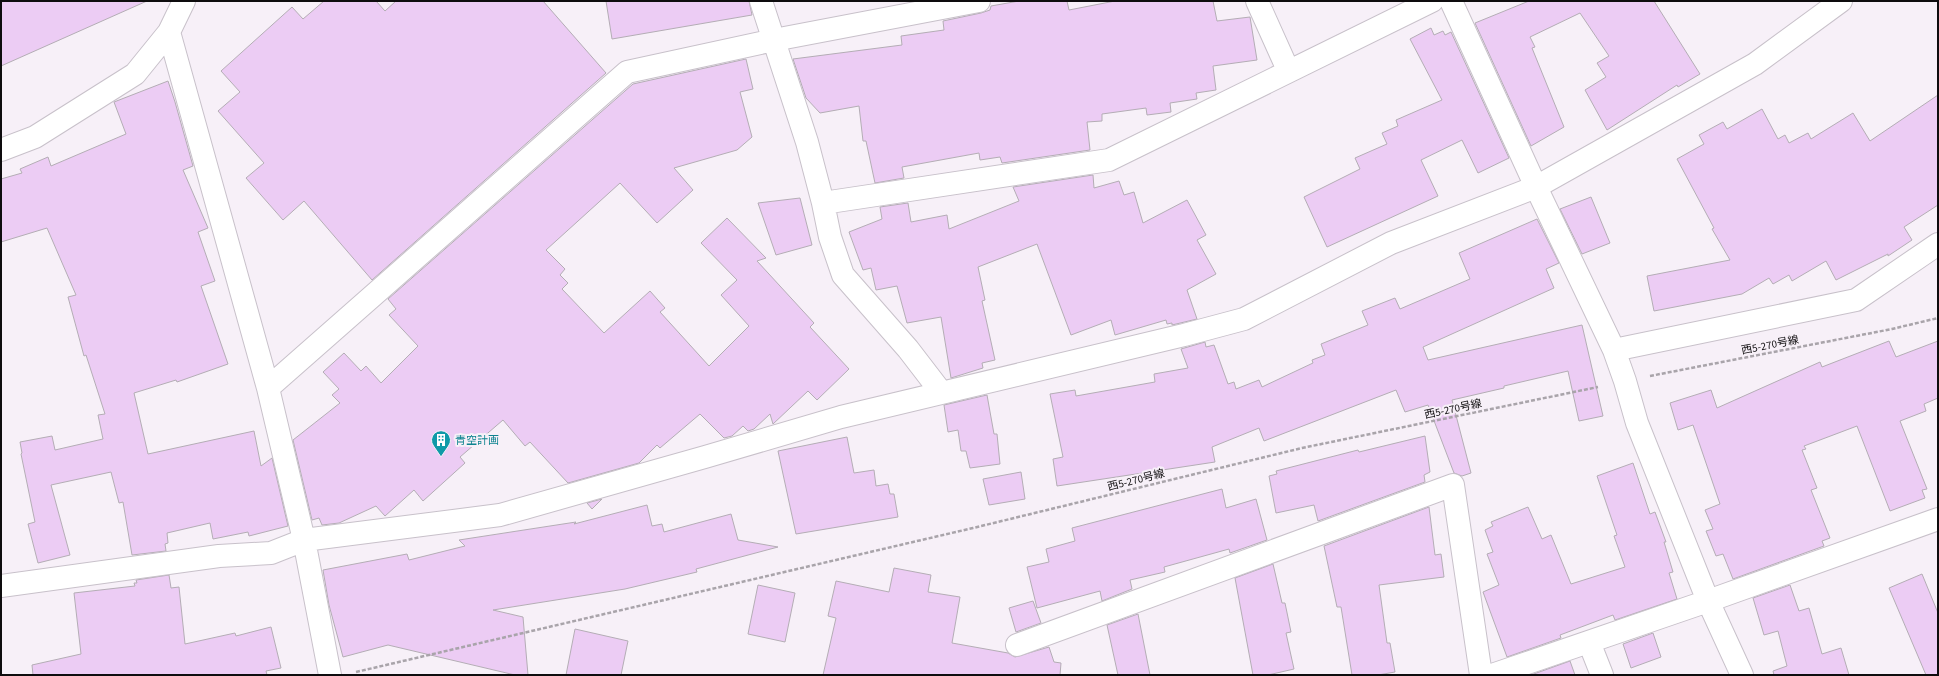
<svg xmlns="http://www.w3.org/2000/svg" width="1939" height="676" viewBox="0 0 1939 676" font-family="'Source Sans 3','Noto Sans JP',sans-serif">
<rect width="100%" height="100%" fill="#f7f0f8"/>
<path fill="#ecccf4" stroke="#b4adb5" d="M1 1H147L1 66Z
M324 1H376L385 11 396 1H543L606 73 372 280 304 201 283 220 246 178 264 163 218 111 240 92 221 71 292 7 303 19Z
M606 1H749L752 15 612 39Z
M1019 1H1067L1069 10 1115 1H1213L1217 21 1250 17 1257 60 1213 66 1216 90 1196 93 1197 99 1170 103 1171 112 1147 115 1146 108 1102 114V121L1087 122 1090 150 1002 163 1000 157 980 160 979 153 902 167 904 178 875 183 866 141H863L859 106 820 113 806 98 793 59 902 45 901 36 944 30 943 21 981 13 990 10 991 6Z
M1529 1H1654L1700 74 1678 87 1677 85 1607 130 1585 90 1606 77 1597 63 1609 56 1580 13 1530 37 1535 47 1532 48 1564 127 1531 146 1475 23Z
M1431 28 1434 35 1443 31 1445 35 1451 32 1509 158 1478 173 1462 140 1421 160 1438 196 1327 247 1304 197 1360 169 1355 158 1387 144 1382 133 1398 126 1396 120 1442 100 1410 39Z
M746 59 753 89 740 92 752 137 737 150 674 168 693 190 657 223 620 183 546 250 565 269 560 275 568 283 562 289 604 333 650 291 665 308 660 312 709 366 749 326 721 295 737 280 701 243 727 218 766 258 757 261 814 323 810 327 849 369 817 400 808 391 773 424 770 414 754 429 748 431 743 426 732 436 724 438 700 414 660 448 657 445 639 463 568 483 530 442 525 446 503 420 460 457 465 463 423 501 414 490 385 516 376 506 339 523 322 525 319 518 312 520 293 440 340 403 332 395 339 389 323 372 344 353 361 371 366 366 381 383 418 346 389 315 396 309 388 299 633 84Z
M168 81 175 102 193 166 183 170 208 228 198 232 215 281 201 286 228 364 177 382 176 380 134 393 148 454 254 431 261 466 272 458 288 526 249 536 248 532 213 539 210 523 167 533 168 543 165 544 166 551 132 555 123 502 119 503 111 472 51 485 70 555 38 563 28 524 35 522 21 454 22 453 20 442 52 436 55 450 103 439 98 415 105 414 86 355 84 356 68 297 76 295 47 228 1 242V179L22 173 20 169 48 157 51 166 126 134 114 102Z
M1938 95V205L1904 227 1912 240 1888 256V254L1836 280 1826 261 1792 281 1789 275 1773 284 1769 278 1742 294 1654 311 1647 276 1730 260 1712 229 1714 228 1677 159 1704 144 1699 135 1723 122 1727 129 1762 109 1778 139 1785 135 1789 143 1808 133 1811 139 1853 113 1870 141Z
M1093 175 1094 188 1119 181 1124 195 1134 192 1143 223 1187 200 1206 235 1197 240 1216 274 1187 290 1197 319 1172 325V323L1167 324 1166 320 1115 335 1111 320 1071 335 1037 244 978 267 985 300 982 301 995 360 982 363 983 368 951 378 941 317 907 323 897 286 876 290 871 268 863 270 849 232 882 219 880 207 908 203 911 222 947 215 949 229 1019 201 1013 187Z
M1591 197 1610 243 1582 254 1560 209Z
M800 198 812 245 776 255 758 203Z
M1537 219 1559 263 1546 269 1554 288 1423 347 1428 360 1582 325 1603 416 1579 421 1568 371 1504 386V388L1452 400 1471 473 1462 476 1454 473 1428 405 1405 412 1396 390 1264 441 1259 428 1212 447 1215 462 1057 486 1053 459 1063 457 1050 394 1075 390 1076 396 1155 382 1154 374 1188 368 1181 349 1205 342 1206 347 1214 345 1228 384 1234 382 1236 389 1259 380 1262 387 1313 363 1312 360 1325 355 1321 344 1368 325 1362 311 1395 298 1400 309 1470 279 1459 253Z
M1889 341 1896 357 1938 341V398L1924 404 1926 411 1900 421 1927 489 1922 490 1925 498 1890 511 1857 426 1804 446 1806 449 1802 450 1817 488 1811 490 1830 538 1822 541 1824 546 1733 579 1723 554 1716 556 1706 531 1713 529 1705 510 1720 504 1693 425 1678 430 1670 403 1711 390 1717 408 1820 362 1822 367Z
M987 395 994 434H997L1000 464 970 468 966 451H961L958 430 948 432 944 405Z
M1425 436 1430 472 1424 475 1425 482 1318 521 1314 505 1276 513 1269 476 1277 474 1276 471 1358 450 1359 452Z
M847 437 854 473 874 470 876 486 888 484 890 494H894L898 517 796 534 778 451Z
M1633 463 1650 514 1655 512 1666 542H1664L1673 572 1669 573 1677 599 1615 620 1613 615 1560 635 1561 638 1507 657 1483 592 1499 585 1487 554 1493 552 1485 530 1493 526 1491 522 1528 507 1542 539 1551 535 1571 584 1625 567 1614 536 1617 535 1597 476Z
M1021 472 1025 499 989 505 983 479Z
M1222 489 1226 508 1256 499 1267 540 1230 553 1229 549 1164 567 1165 572 1130 580 1132 589 1102 601 1100 591 1037 608 1027 567 1049 562 1046 549 1075 541 1072 528Z
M602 499 592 509 587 503Z
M647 505 652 526 662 524 664 532 731 514 738 540 778 547 696 569 697 572 625 589 493 610 523 617 528 675H515L388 645 343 657 329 605 323 570 407 554 409 560 465 546 459 540 576 522 574 524Z
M1429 507 1435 555 1441 554 1444 577 1379 585 1387 643H1390L1395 672 1378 675H1352L1341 607H1337L1324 546Z
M1273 564 1282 603H1285L1291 632 1286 633 1294 669 1268 675H1253L1235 578Z
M894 568 931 575 928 592 960 597 952 643 1008 653 1015 657 1049 647 1054 662 1061 663 1060 675H823L836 618 828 616 836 581 889 592Z
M1922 574 1938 613V675H1926L1889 588Z
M169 575 171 588 179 587 185 644 235 633 236 636 271 627 281 668 266 671 267 675H33L32 665 81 654 74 593 135 586 134 583H137L136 580Z
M758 585 795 593 785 642 748 634Z
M1790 585 1799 611 1809 608 1822 654 1841 648 1849 675H1774L1773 671 1787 666 1778 631 1764 635 1753 598Z
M1033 601 1041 623 1016 632 1009 608Z
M1138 614 1150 675H1118L1107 625Z
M575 629 628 641 621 675H566Z
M1653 633 1661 657 1631 668 1623 644Z
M1570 661 1575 675H1531Z"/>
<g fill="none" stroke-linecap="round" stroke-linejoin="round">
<g stroke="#c8c1ca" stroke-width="24">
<path id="street" d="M761 1 807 142 823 203 830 237 843 275 908 349 941 392
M1257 1 1288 70
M1451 1 1536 187 1614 350 1625 381 1637 423 1708 601 1742 675
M169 32 268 388 304 540 330 675
M1 150 35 137 135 74 169 32 184 1
M823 203 1109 160 1432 1
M1614 350 1856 300 1938 244
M268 388 627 72 774 40 979 1
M1 586 219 556 271 553 304 540 500 515 705 457 841 417 1184 335 1244 319 1391 243 1536 187 1755 64 1841 1
M1589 642 1602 675
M1017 645 1453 485 1481 675
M1492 675 1708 601 1938 519"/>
</g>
<path stroke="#a9a4aa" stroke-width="2.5" stroke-dasharray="4 2" stroke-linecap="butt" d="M1650 376 1892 329 1938 318
M356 672 973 528 1302 448 1598 387"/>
<use href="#street" stroke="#fff" stroke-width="22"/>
</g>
<defs>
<g id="building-pin" transform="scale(1)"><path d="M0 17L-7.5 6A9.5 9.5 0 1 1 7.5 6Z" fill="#0f9aa8" stroke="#f7f0f8"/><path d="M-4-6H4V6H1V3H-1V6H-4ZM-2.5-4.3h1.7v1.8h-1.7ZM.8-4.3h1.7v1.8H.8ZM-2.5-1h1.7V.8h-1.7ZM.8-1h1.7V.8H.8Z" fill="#fff"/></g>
</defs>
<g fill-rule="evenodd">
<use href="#building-pin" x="441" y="440"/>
</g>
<g text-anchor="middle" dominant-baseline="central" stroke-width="4" stroke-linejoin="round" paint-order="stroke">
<g font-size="11" fill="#0e0c0e" stroke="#f7f0f8">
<text transform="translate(1770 345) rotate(-11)">西5-270号線</text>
<text transform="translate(1453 409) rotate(-12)">西5-270号線</text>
<text transform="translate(1136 480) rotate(-14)">西5-270号線</text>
</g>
<g font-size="11" fill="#0d838f" stroke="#f7f0f8" text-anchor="start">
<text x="455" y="440">青空計画</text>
</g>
</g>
<rect width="1939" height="676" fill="none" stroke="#0e0c0e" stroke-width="4"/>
</svg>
